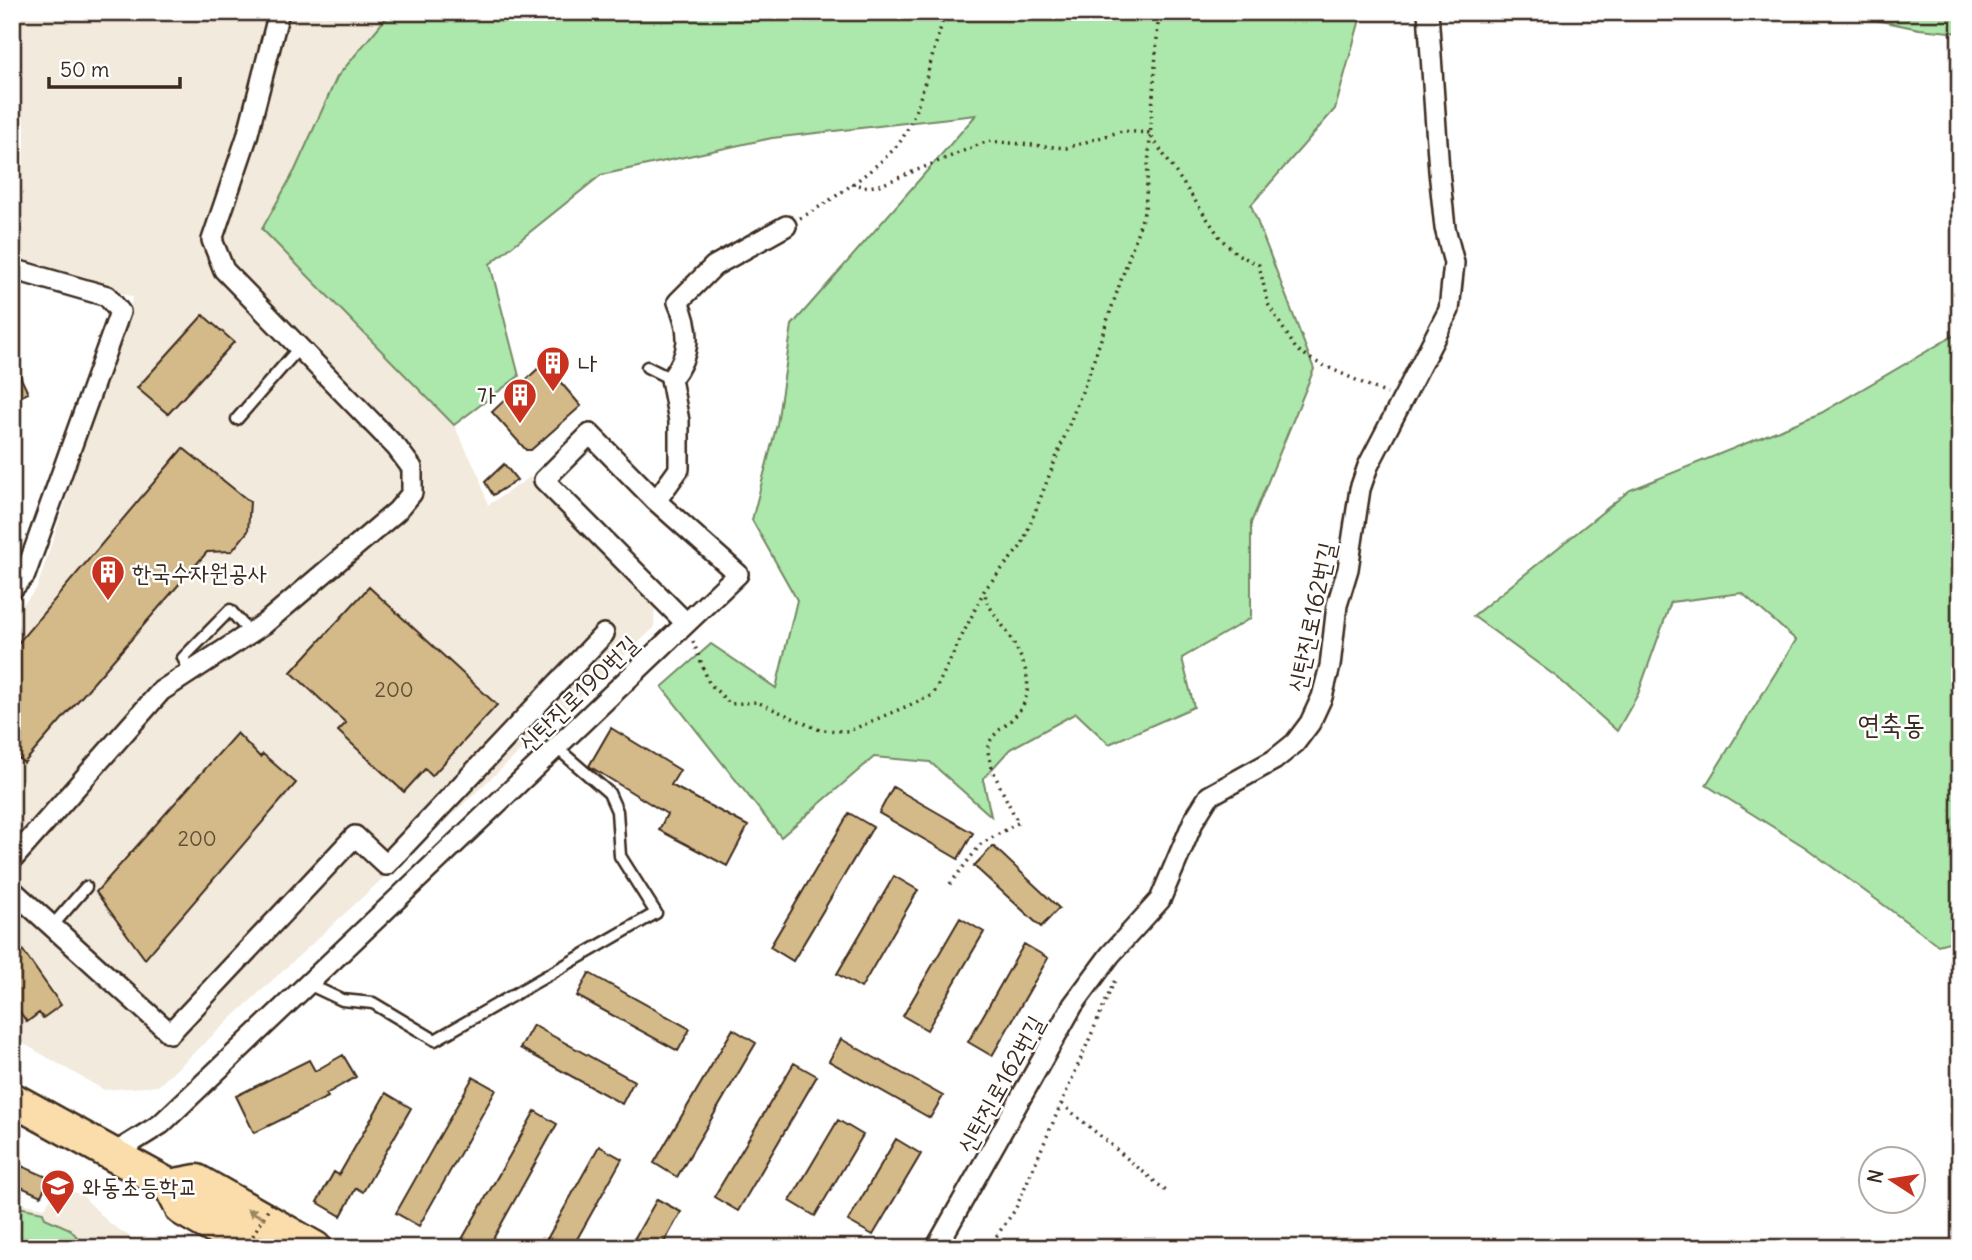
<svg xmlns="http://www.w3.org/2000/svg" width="1972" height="1260" viewBox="0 0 1972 1260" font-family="Delius,'Poor Story',sans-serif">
<rect width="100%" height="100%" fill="#fff"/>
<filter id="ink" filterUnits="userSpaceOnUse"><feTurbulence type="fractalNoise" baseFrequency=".0143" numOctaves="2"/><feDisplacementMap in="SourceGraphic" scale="14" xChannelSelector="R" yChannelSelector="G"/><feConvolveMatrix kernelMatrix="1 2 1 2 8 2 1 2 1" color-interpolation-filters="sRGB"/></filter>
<g filter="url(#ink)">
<path fill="#f2eadc" d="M12 12H391L337 77 295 170 262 229 454 425 479 476 488 505 530 477 655 598 654 628 158 1086 104 1090 12 1037V617L37 588 133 297 12 260Z
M57 1186 82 1195 110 1224 149 1248H12V1201L45 1208Z"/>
<path fill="#ace7ab" stroke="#748864" stroke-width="2" d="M391 12H1362L1335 109 1251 205 1314 369 1251 523V618L1182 658 1194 707 1109 744 1076 713 1010 749 983 779 991 816 930 762 874 757 781 837 662 687 711 644 776 688 797 600 752 520 777 424 792 325 976 115 772 138 601 175 490 264 519 376 454 425 262 229 295 170 337 77Z
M1837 12H1960V33L1919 29Z
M1960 332V939L1938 945 1805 847 1706 785 1796 640 1742 593 1671 602 1638 694 1617 731 1558 678 1473 616 1630 490 1821 413Z
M14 1206 43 1212 45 1218 70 1229 87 1248H12Z"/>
<path fill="#d4b989" stroke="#3b2a1e" stroke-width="2" d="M203 315 234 342 168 414 137 388Z
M12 359 28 393 12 401Z
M544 363 581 406 531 450H526L492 412Z
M183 448 250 502 248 531 232 551 207 552 24 763 12 752V650Z
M504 464 517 480 493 495 485 482Z
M369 587 497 705 432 776 425 769 404 792 338 731 346 723 291 672Z
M611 728 680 770 671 785 748 826 727 866 659 830 667 814 589 766Z
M237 733 260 757 263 754 296 783 145 959 96 892Z
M893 787 973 833 958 859 879 813Z
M849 813 873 827 793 961 770 947Z
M993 846 1059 908 1041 927 974 866Z
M894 876 918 890 861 988 837 974Z
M960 918 984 932 927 1030 903 1016Z
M12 935 61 1005 43 1018 39 1013 27 1022 12 1001Z
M1024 944 1048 958 992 1056 968 1042Z
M589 973 690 1029 678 1051 577 996Z
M533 1025 634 1081 622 1104 520 1048Z
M733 1029 756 1043 677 1177 654 1163Z
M841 1039 943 1096 930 1118 829 1061Z
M343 1055 356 1077 326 1094 328 1097 254 1133 236 1096 309 1060 315 1071Z
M794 1063 817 1076 738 1211 714 1197Z
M473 1077 496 1090 419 1226 396 1213Z
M386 1093 411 1108 363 1192 356 1188 341 1216 317 1202 334 1172 339 1175Z
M535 1111 557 1124 488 1248H457Z
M838 1120 863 1135 815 1216 790 1201Z
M896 1139 921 1154 873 1235 848 1221Z
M599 1146 622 1159 572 1248H542Z
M17 1164 49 1178 41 1196 12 1183Z
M657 1199 681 1212 661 1248H629Z"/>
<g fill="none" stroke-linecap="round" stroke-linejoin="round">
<g stroke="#3b2a1e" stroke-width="15">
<path id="lane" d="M647 367 671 379
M237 419 299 348
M190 671 183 658 230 610 250 633
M53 925 86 887
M308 984 342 1000 373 1003 435 1040 656 913 620 856 617 811 609 793 557 748"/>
</g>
<g stroke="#3b2a1e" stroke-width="24">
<path id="street" d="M12 269 107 296 120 312 25 575 12 589
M656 501 590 434 544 480 686 623
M12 860 161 691 264 624 397 511 412 493V468L397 448 224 270 212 240 247 137 279 12
M12 890 170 1033 355 836 386 865 604 634
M113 1154 161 1124 738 574 656 501 679 469V421L671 379C691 354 691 331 678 302L714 266 786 226
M936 1248 1073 1005 1110 955 1160 900 1194 820 1209 796 1274 760 1295 743 1310 723 1322 697 1330 666 1337 605 1348 569 1360 489 1368 466 1449 310 1454 263 1445 228 1439 171 1428 12"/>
</g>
<g stroke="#3b2a1e" stroke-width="37">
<path id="primary" d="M12 1099 170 1186 182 1209 250 1248
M170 1186 197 1181 315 1248"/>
</g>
<path stroke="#3b2a1e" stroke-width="3.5" stroke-dasharray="2 5" stroke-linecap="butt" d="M851 184 869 187 883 184 988 141 1066 148 1122 131 1149 133 1221 239 1237 254 1259 265 1268 304 1296 349 1314 361 1387 394
M800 218C825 206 888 161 902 139 922 107 932 50 946 12
M693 641 709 683 730 704 757 702 820 730 849 731 933 695 985 589 1022 545 1089 374 1145 210 1158 24 1164 12
M950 884 981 844 1018 823C1010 805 987 766 988 748 989 736 1004 727 1012 719 1051 683 1007 634 986 601L985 591
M1062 1104 1166 1191
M991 1248 990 1245 1015 1210 1115 980"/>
<use href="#lane" stroke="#fff" stroke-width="10"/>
<use href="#street" stroke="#fff" stroke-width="19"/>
<use href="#primary" stroke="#faddab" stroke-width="32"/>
<path stroke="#3b2a1e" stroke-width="3.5" stroke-dasharray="2 5" stroke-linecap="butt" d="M246 1248 272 1202"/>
</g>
<defs><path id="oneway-solid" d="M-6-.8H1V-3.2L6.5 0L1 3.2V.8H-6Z" transform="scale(1.75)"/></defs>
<use fill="#9a8464" href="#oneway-solid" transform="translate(256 1214) rotate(-151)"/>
</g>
<defs>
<g id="building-pin" transform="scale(1.75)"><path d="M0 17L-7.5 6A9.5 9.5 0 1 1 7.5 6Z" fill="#c8321e" stroke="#fff"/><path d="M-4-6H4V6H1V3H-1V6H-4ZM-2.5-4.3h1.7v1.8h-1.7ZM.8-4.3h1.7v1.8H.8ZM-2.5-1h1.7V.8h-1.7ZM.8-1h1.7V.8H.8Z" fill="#fff"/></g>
<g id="school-pin" transform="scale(1.75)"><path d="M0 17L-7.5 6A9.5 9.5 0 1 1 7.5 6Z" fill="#c8321e" stroke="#fff"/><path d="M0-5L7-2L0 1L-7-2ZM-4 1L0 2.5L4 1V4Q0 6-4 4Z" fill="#fff"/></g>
</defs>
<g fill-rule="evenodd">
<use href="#building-pin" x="553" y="363"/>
<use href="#building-pin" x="520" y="395"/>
<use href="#building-pin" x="108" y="572"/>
<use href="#school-pin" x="58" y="1186"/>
</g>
<g text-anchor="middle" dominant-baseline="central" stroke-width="5" stroke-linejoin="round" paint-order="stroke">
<g font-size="21" fill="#614e39">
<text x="394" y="689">200</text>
<text x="197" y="838">200</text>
</g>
<g font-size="24" fill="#3b2a1e" stroke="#fff" text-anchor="start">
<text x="578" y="363">나</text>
<text x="496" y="395" text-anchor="end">가</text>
<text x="132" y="572">한국수자원공사</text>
<text x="82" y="1186">와동초등학교</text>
</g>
<g font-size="24" fill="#3b2a1e" stroke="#fff">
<text transform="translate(1311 617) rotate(-78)">신탄진로162번길</text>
<text transform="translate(578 693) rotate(-44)">신탄진로190번길</text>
<text transform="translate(1000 1084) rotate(-61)">신탄진로162번길</text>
</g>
<g font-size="28" fill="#3b2a1e" stroke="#fff">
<text x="1891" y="724">연축동</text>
</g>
</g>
<rect width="1972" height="1260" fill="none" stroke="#fff" stroke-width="42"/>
<rect x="21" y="21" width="1930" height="1218" fill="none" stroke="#3b2a1e" stroke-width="2.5" filter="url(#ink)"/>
<g transform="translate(1892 1180) rotate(282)"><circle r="33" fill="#ffffff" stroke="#b1aaa5" stroke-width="2"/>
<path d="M0-5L12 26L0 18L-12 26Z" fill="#c8321e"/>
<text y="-10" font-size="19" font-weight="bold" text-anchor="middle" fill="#3b2a1e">N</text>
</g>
<path d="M49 77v10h131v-10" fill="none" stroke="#3b2a1e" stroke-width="3.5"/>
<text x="60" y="77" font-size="21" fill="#3b2a1e" stroke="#ffffff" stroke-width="5" paint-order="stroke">50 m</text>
</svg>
